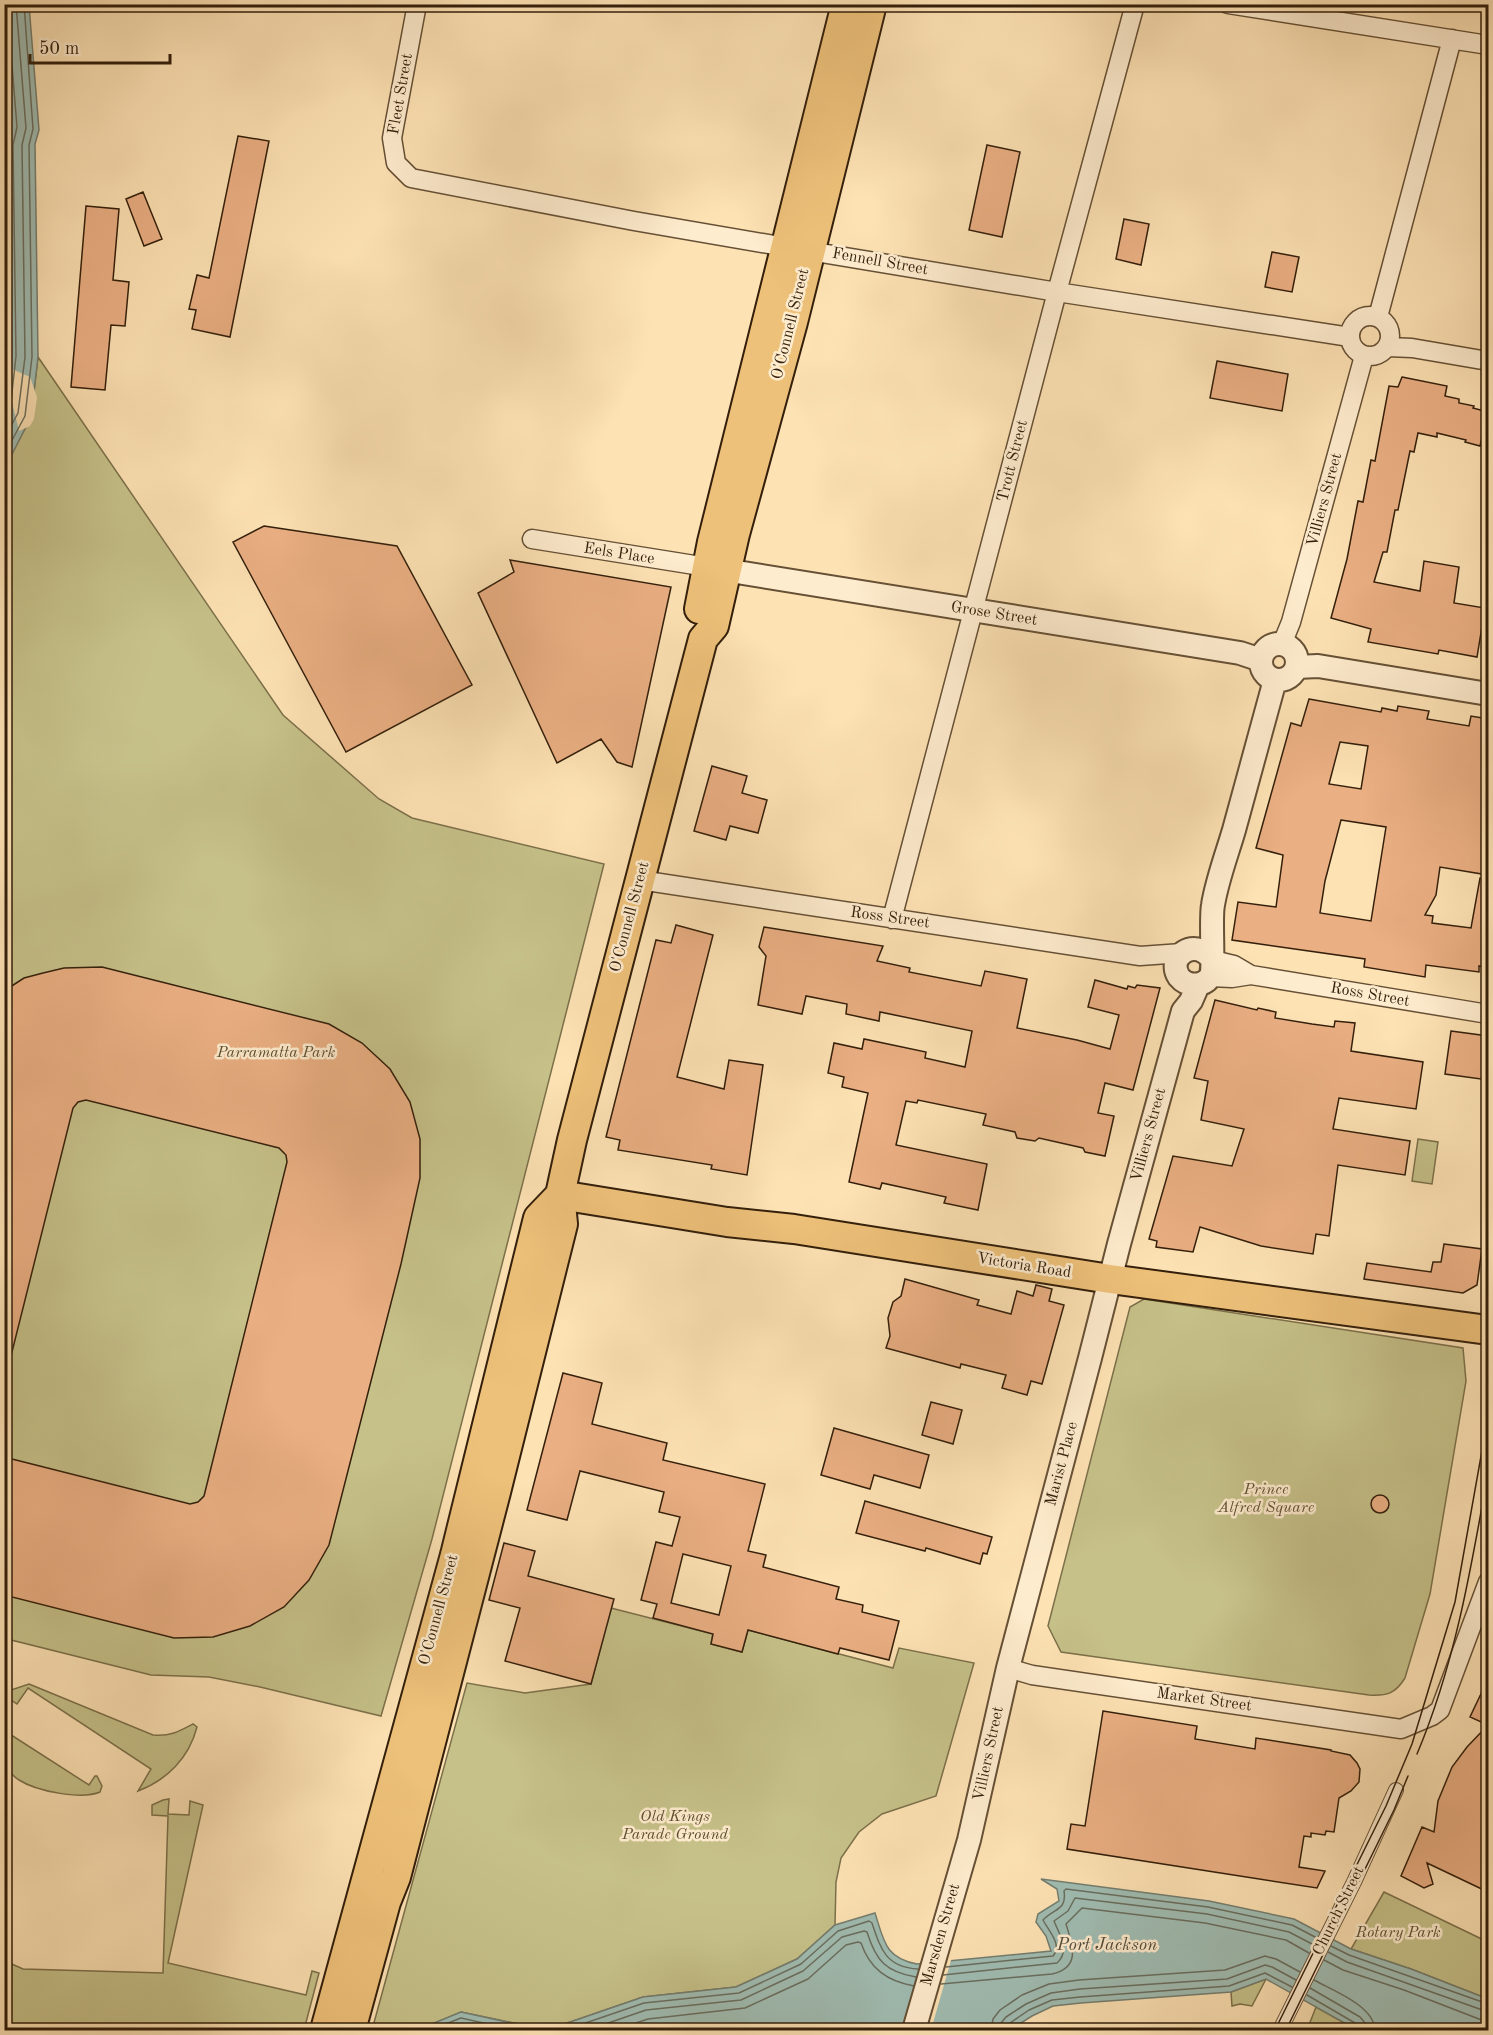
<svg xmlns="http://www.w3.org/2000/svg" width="1493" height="2035" viewBox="0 0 1493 2035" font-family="'Old Standard TT',serif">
<rect width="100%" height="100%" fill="#fde2b4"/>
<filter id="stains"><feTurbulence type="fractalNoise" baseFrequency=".00333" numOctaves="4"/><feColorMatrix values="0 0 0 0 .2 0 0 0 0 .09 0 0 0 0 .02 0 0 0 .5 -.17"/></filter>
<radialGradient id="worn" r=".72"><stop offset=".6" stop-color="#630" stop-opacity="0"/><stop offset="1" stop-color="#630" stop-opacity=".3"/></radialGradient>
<path fill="#c6c189" stroke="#7c704a" stroke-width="1.5" d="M38 357 283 715 379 799 412 818 604 864 432 1539 381 1716 260 1687 209 1677 151 1675 7 1639 5 1646 4 468 31 417Z
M1418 1139 1438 1142 1432 1184 1412 1181Z
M1144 1299 1463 1348 1466 1381 1430 1594 1405 1678C1395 1694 1387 1696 1369 1695L1061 1652 1048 1626 1130 1307Z
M611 1608 713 1634 711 1644 742 1652 748 1630 893 1668 899 1648 974 1663 936 1796 882 1814 859 1832 841 1858 836 1882 835 1925 797 1959 736 1987 643 1997 547 2030 461 2012 419 2030H372L467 1683 525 1693 591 1684Z
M29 1684 153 1735C169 1737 180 1731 193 1724L197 1727C189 1758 167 1780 138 1791L151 1769 28 1688 17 1704 5 1696V1692Z
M5 1731 89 1785 95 1776H97L102 1786 100 1792C81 1800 36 1791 19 1780 14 1777 9 1771 5 1767Z
M169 1799 168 1814 189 1815 190 1801 203 1805 168 1963 306 1995 312 1971 319 1973 304 2030H5V1961L23 1969 163 1973 168 1816 152 1815V1805L163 1800Z
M1384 1892 1488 1942V1999L1411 1969 1351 1949Z
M1266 1979 1252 2006 1240 2004 1232 2006 1231 1992Z
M1316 2007 1357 2030H1307Z"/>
<path fill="#a0bdb3" stroke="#747e70" stroke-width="1.5" d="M5 5H29L39 130 35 144 38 357 31 417 5 468Z
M1041 1879 1209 1901 1294 1919 1351 1949 1411 1969 1488 1999V2030H1357L1266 1979 1231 1992 1081 2003 1053 2006 1032 2016 1010 2030H547L643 1997 736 1987 797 1959 835 1925 875 1913C884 1941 885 1958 917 1964L1051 1951 1046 1936 1036 1922 1038 1914 1059 1901 1057 1889Z
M461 2012 544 2030H417Z"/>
<path fill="#fde2b4" d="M5 366 30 377 37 397 34 419 30 426 19 431 9 390 5 385Z
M952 1957 931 2030H901L922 1960Z"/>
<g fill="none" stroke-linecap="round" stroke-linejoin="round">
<path stroke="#6a6e5f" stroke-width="1.5" d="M4 420 10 410 16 356 13 145 17 127 7 4
M4 439 18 413 25 357 22 145 26 128 16 4
M4 455 25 416 32 357 29 145 33 129 24 4
M1331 1946 1349 1955 1488 2004
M1328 1952 1347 1962 1488 2012
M1324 1960 1343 1970 1404 1990 1479 2019 1488 2021
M946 1967 1053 1956C1063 1945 1048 1930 1043 1920 1054 1908 1067 1911 1064 1891L1066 1889 1208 1907 1292 1925 1317 1938
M943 1975 1057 1963C1071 1950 1059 1934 1054 1921L1068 1911 1075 1898 1207 1914 1289 1932 1314 1945
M1314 1980C1334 1991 1374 2006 1375 2030
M941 1984 1052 1974C1082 1967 1072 1944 1066 1924L1082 1908 1205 1923 1286 1940 1309 1953
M1310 1988 1360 2017 1365 2023 1366 2030
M1307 1995 1355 2023 1359 2030
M430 2030 461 2018 514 2030
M565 2030 644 2003 739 1993 801 1964 838 1931 869 1921 872 1923C881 1950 886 1967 918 1969
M588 2030 646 2010 741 2000 803 1971 842 1937 864 1931 867 1932C876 1961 886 1972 916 1977
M615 2030 648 2019 745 2008 808 1979 846 1945 858 1942 861 1943C870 1969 887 1981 914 1986
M991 2030 993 2019 1000 2010 1022 1995 1049 1984 1079 1980 1225 1970 1265 1956 1276 1959 1300 1972
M1000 2030 1001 2023 1006 2017 1026 2004 1051 1993 1080 1989 1227 1979 1265 1965 1272 1967 1296 1980
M1007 2030 1010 2023 1029 2010 1052 2000 1080 1997 1229 1986 1265 1973 1292 1987"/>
</g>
<path fill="#eaaf83" stroke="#331f0b" stroke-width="1.5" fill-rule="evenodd" d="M238 136 269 141 230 337 192 329 196 310 189 309 197 275 209 278Z
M987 145 1020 152 1002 237 969 230Z
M143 192 162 239 144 246 126 199Z
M86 206 119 209 113 280 129 282 125 326 111 325 105 390 71 387Z
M1124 219 1149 224 1141 265 1116 259Z
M1272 252 1299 257 1292 292 1265 287Z
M1217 361 1288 374 1282 411 1210 398Z
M1402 377 1447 386 1445 396 1459 399V403L1474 406 1473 408 1488 412 1480 446 1465 442 1466 440 1437 433V437L1418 433 1414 452 1410 451 1398 510H1395L1387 552H1383L1374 582 1420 591 1424 561 1459 567 1454 603 1485 608 1477 657 1439 650 1438 654 1368 642 1371 629 1331 618 1347 559 1358 501 1363 502 1371 460 1375 461 1389 386 1398 387Z
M264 526 397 546 472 685 346 752 233 542Z
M510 560 671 587 632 767 617 762 601 739 557 763 478 593 514 572Z
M1309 699 1381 712 1382 708 1397 711 1398 706 1429 711 1427 719 1469 726 1471 716 1488 719V875L1440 867 1436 895 1425 915 1433 916 1432 923 1471 928 1480 878 1488 879V968L1479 966V972L1426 965 1425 977 1364 967 1365 959 1232 940 1238 902 1276 907 1283 855 1256 848 1291 723 1301 726ZM1340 742 1368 746 1361 789 1329 784ZM1341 820 1386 827 1371 921 1320 913 1325 881Z
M712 766 747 776 742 793 767 800 758 833 730 826 726 840 694 831Z
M676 925 713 935 677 1077 724 1089 729 1060 763 1065 747 1175 711 1169 712 1165 618 1150 620 1140 606 1137 656 940 671 943Z
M764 927 883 946 877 961 910 968 909 972 981 986 985 971 1027 979 1017 1028 1077 1040 1110 1049 1119 1015 1088 1007 1095 980 1127 989 1128 986 1135 988 1137 985 1160 988 1133 1090 1105 1083 1098 1113 1114 1116 1105 1156 1085 1152 1083 1148 1039 1138 1035 1141 1017 1138 1015 1132 983 1125 986 1114 918 1100 917 1103 906 1101 896 1145 987 1164 978 1210 944 1203 946 1197 882 1183 880 1189 849 1182 868 1093 842 1087 844 1077 828 1073 834 1043 862 1049 864 1039 926 1052 925 1058 965 1067 972 1031 880 1012 879 1021 846 1014 847 1004 806 996 802 1014 758 1005 766 956 759 947Z
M102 967 329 1024 362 1043 390 1069 410 1102 420 1139V1178L401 1264 329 1545 309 1580 284 1607 250 1626 213 1637 174 1638 4 1595V1457L190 1504 198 1502 204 1496 287 1162 286 1155 279 1148 86 1100 78 1102 73 1108 10 1360 4 1359V991L24 978 43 973 64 968Z
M1215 1000 1257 1010 1258 1008 1276 1012 1275 1018 1312 1024 1334 1027 1335 1021 1355 1023 1351 1051 1423 1062 1416 1109 1339 1098 1333 1129 1410 1141 1405 1175 1338 1165 1329 1236 1316 1234 1313 1254 1261 1246 1200 1227 1193 1252 1156 1247 1157 1241 1149 1239 1173 1156 1232 1166 1244 1129 1201 1120 1208 1081 1194 1078Z
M1451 1031 1488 1036V1080L1445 1074Z
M1444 1244 1482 1249 1477 1285 1463 1293 1364 1279 1367 1263 1431 1272 1433 1262H1441Z
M905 1279 979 1300 977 1305 1011 1314 1017 1291 1033 1296 1036 1285 1052 1289 1049 1301 1064 1305 1042 1384 1031 1381 1027 1395 1002 1388 1006 1375 961 1364 960 1368 886 1348 890 1336 888 1318 893 1302 901 1296Z
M563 1373 602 1383 592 1424 667 1443 663 1460 765 1484 748 1551 766 1555 763 1567 839 1587 836 1599 863 1605 862 1612 899 1621 889 1660 840 1648 838 1654 748 1630 742 1652 711 1644 713 1634 653 1618 657 1604 641 1600 656 1542 672 1546 680 1517 659 1512 664 1492 580 1471 567 1520 527 1510ZM683 1554 731 1566 719 1615 671 1603Z
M931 1402 962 1410 953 1444 922 1435Z
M834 1428 929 1455 920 1488 874 1475 870 1489 821 1475Z
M1371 1504a9 9 0 1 1 18 0a9 9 0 1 1-18 0Z
M865 1501 992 1537 987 1554 983 1553 980 1564 926 1548 925 1551 856 1533Z
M504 1543 535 1551 528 1576 614 1599 591 1684 505 1661 520 1608 489 1600Z
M1488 1679V1892L1427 1863 1433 1884 1424 1888 1401 1876 1422 1827 1434 1832 1438 1801 1452 1767 1467 1747 1488 1725 1470 1717Z
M1103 1711 1197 1726 1195 1739 1255 1749 1256 1738 1331 1750V1751L1350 1755 1357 1763 1360 1769 1359 1782 1351 1791 1339 1798 1334 1832 1326 1831 1325 1835 1311 1833V1837L1304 1836 1299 1867 1325 1871 1317 1888 1067 1849 1071 1824 1085 1826Z"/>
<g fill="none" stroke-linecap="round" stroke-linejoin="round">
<g stroke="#665035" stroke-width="16">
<path id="pedestrian" d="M1280 2030 1354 1882 1396 1790"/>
</g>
<g stroke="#665035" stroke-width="21">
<path id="minor" d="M417 4 392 138 396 163 411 178 634 221 809 251 1057 292 1350 337
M1228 4 1488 45
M1350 336a20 20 0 1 1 40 0a20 20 0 1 1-40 0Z
M1378 317 1452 39
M1388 347 1412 348 1488 361
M532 539 707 567
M1282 644 1291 622 1364 356
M640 880 1140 956 1182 953
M892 919 1057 292 1135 4
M1213 960 1234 965 1251 975
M1210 977 1232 978 1251 975 1488 1014
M1008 1668 1032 1675 1401 1729 1432 1716 1440 1710 1488 1582"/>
</g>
<g stroke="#665035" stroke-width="26">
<path id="tertiary" d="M712 568 1240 653 1261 660
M1261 662a18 18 0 1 1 36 0a18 18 0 1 1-36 0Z
M1297 667 1318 666 1488 694
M1211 958C1194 937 1166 957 1179 977 1187 987 1203 987 1210 977 1215 970 1210 919 1213 905 1217 880 1227 854 1234 830 1248 780 1261 730 1275 680
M914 2030 969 1840 1008 1668 1090 1358 1119 1244 1183 1011 1191 1001 1198 985"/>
</g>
<g stroke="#331f0b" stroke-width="32">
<path id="primary" d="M699 609 712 542 846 4
M560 1195 727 1222 794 1229 1110 1279 1488 1330
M325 2030 455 1555 538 1218 560 1195
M351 2030 386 1902 396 1877 496 1492 563 1224 560 1195 572 1140 703 639 714 626 735 534 793 322 872 4"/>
</g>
<use href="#pedestrian" stroke="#feecce" stroke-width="14"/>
<use href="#minor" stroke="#feecce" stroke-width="18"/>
<use href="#tertiary" stroke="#feecce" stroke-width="22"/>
<use href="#primary" stroke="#eec17a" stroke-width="28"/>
<path stroke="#331f0b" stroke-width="1.5" d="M1417 1754C1455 1664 1471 1569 1488 1473
M1275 2030 1386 1806 1412 1744 1455 1602 1488 1417
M1286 2030 1394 1810 1408 1776"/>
</g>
<g text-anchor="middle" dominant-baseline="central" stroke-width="5" stroke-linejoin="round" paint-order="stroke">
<g font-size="16" fill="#331f0b" stroke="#feecce">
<text transform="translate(401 94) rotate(-80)">Fleet Street</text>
<text transform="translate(880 262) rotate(10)">Fennell Street</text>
<text transform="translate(791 324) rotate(-76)">O'Connell Street</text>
<text transform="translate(1013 461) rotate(-76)">Trott Street</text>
<text transform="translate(1325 500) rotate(-75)">Villiers Street</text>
<text transform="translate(619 554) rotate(9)">Eels Place</text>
<text transform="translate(994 614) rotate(9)">Grose Street</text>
<text transform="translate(630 917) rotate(-75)">O'Connell Street</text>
<text transform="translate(890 918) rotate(8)">Ross Street</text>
<text transform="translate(1370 995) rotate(10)">Ross Street</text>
<text transform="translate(1149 1135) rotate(-75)">Villiers Street</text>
<text transform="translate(1024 1266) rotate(9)">Victoria Road</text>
<text transform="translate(1062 1464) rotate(-75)">Marist Place</text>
<text transform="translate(439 1610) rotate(-75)">O'Connell Street</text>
<text transform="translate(1204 1700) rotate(8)">Market Street</text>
<text transform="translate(989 1754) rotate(-78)">Villiers Street</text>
<text transform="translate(1339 1911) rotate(-64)">Church Street</text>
<text transform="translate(941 1935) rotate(-74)">Marsden Street</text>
</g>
<g font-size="16" font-style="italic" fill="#5f5031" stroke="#feecce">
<text x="276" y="1053">Parramatta Park</text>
<text x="1266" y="1490">Prince<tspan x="1266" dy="18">Alfred Square</tspan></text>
<text x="675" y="1817">Old Kings<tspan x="675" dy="18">Parade Ground</tspan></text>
<text x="1398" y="1933">Rotary Park</text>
</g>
<g font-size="18" font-style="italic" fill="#544e3d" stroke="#feecce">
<text x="1107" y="1945">Port Jackson</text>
</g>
</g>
<rect width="1493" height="2035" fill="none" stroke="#fde2b4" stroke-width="24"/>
<rect x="6" y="6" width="1481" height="2023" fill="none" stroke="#331f0b" stroke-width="3"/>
<rect x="12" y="12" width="1469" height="2011" fill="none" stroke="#331f0b" stroke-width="1.5"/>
<path d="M30 54v9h140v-9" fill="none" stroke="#331f0b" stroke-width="3"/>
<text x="39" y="54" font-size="18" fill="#331f0b" stroke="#feecce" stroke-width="4.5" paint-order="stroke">50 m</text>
<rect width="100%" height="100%" filter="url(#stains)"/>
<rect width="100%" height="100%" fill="url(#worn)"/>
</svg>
